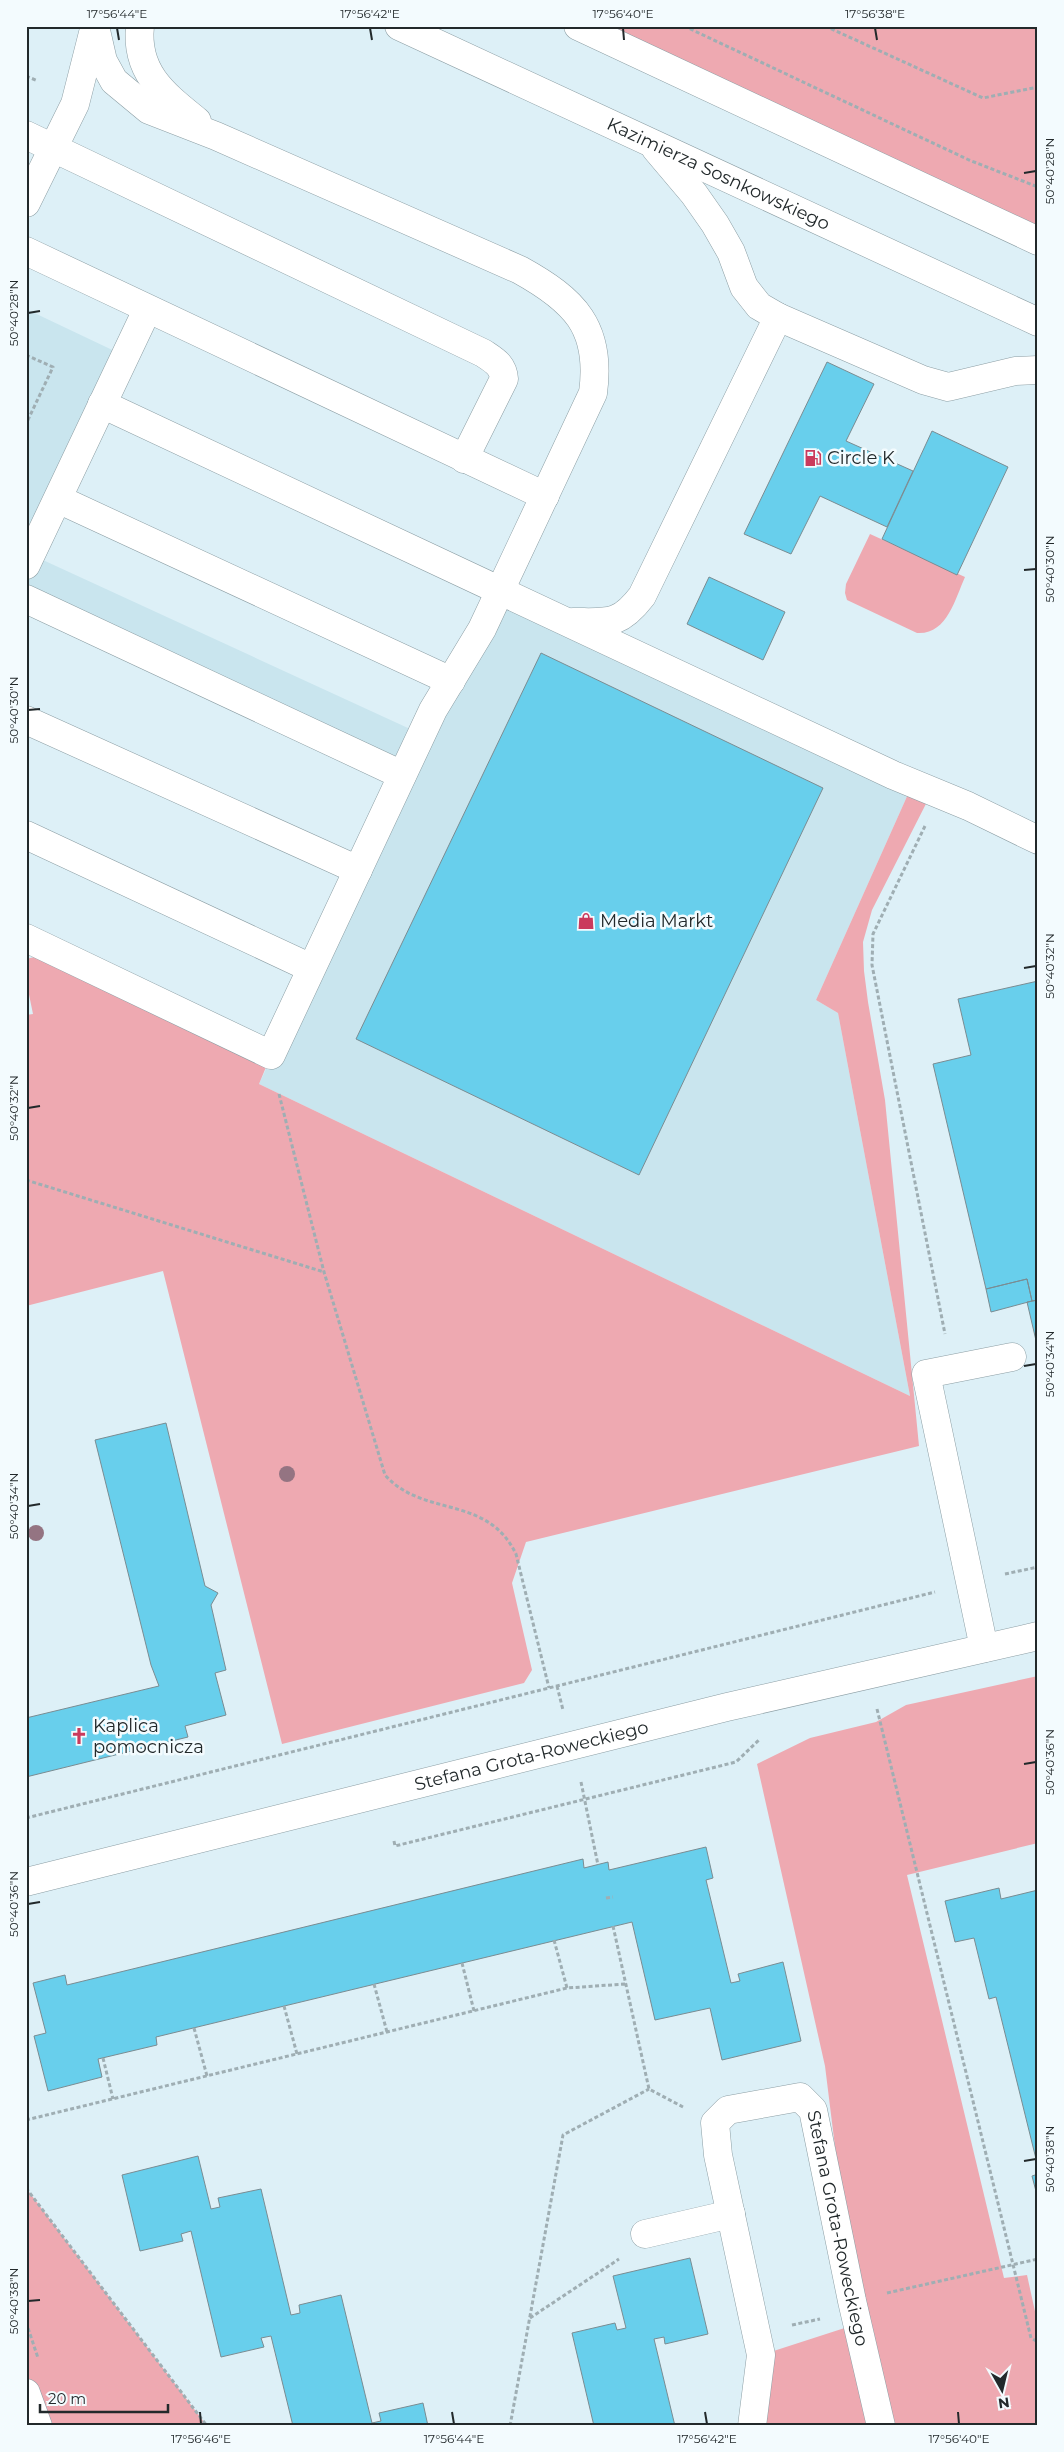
<svg xmlns="http://www.w3.org/2000/svg" width="1064" height="2452" viewBox="0 0 1064 2452" font-family="Montserrat,sans-serif">
<rect width="100%" height="100%" fill="#ddf0f7"/>
<path fill="#c9e5ee" d="M26 309 125 356 32 555 421 734 500 592 913 783 816 1000 838 1013 910 1396 259 1084 402 775 26 599Z"/>
<path fill="#eea9b1" d="M578 26H1038V241Z
M870 534 965 577C955 599 947 635 917 633L847 600 845 593 846 584Z
M913 783 932 792 872 910 863 942 864 971 868 1002 885 1100 919 1446 526 1542 512 1583 532 1670 524 1683 282 1744 163 1271 26 1306V1015L33 1014 26 980V959L56 952 271 1055 259 1084 910 1396 838 1013 816 1000Z
M1038 1676V1843L907 1875 1004 2278 1027 2275 1038 2325V2426H752L761 2355 857 2324 825 2066 757 1764 810 1738 876 1722 906 1705Z
M26 2188 207 2426H26Z"/>
<path fill="#68cfec" stroke="#7a8c92" d="M827 362 874 384 846 441 913 471 887 527 820 496 791 554 744 534Z
M932 431 1008 467 957 575 882 539Z
M709 577 785 612 763 660 687 624Z
M541 653 823 788 639 1175 356 1039Z
M1038 981V1300L1032 1301 1027 1279 986 1289 933 1064 971 1055 958 999Z
M1027 1279 1032 1301 991 1312 986 1289Z
M1038 1300V1349L1027 1302Z
M166 1423 205 1586 218 1593 211 1605 226 1670 215 1673 226 1715 185 1726 188 1737 26 1777V1718L159 1686 151 1665 95 1440Z
M706 1847 713 1878 706 1880 731 1983 740 1981 738 1974 783 1962 801 2041 722 2060 710 2008 655 2020 632 1922 156 2037 157 2045 98 2059 102 2077 48 2091 34 2036 46 2033 33 1983 65 1975 67 1985 583 1859 584 1868 608 1862 609 1870Z
M999 1888 1001 1899 1038 1890V2167L996 1997 989 1999 974 1938 955 1942 945 1901Z
M198 2156 211 2209 220 2207 218 2198 261 2189 291 2315 300 2313 299 2305 341 2295 372 2423 381 2421 379 2413 423 2403 428 2426H293L271 2336 261 2338 264 2347 221 2357 191 2231 181 2234 183 2241 140 2251 122 2175Z
M1038 2174V2199L1032 2176Z
M690 2258 708 2334 665 2344 664 2337 654 2339 675 2426H594L572 2333 615 2323 617 2330 626 2328 613 2276Z"/>
<g fill="none" stroke-linecap="round" stroke-linejoin="round">
<g stroke="#8c9ea4" stroke-width="29">
<g id="minor">
<path d="M140 26C135 73 165 95 197 121"/>
<path id="s1" d="M399 26 1038 322"/>
<path d="M578 26 1038 241"/>
<path d="M26 135 483 353C495 361 503 365 504 379L464 459"/>
<path d="M656 149 694 194 715 224 731 252 744 287 759 306 778 317 923 380 948 387 1015 371 1038 370"/>
<path d="M26 203 75 104 93 33"/>
<path d="M26 251 545 496"/>
<path d="M102 404 893 775 968 806 1038 840"/>
<path d="M58 499 451 681"/>
<path d="M26 565 147 310"/>
<path d="M26 599 402 775"/>
<path d="M573 622C608 622 619 626 642 596L778 317"/>
<path d="M26 720 358 870"/>
<path d="M26 835 311 968"/>
<path d="M26 938 271 1055 433 710 482 629 593 393C602 327 574 300 520 270L216 136 149 110 114 81 103 61 95 26"/>
<path d="M984 1648 926 1374 1012 1357"/>
<path id="s2" d="M26 1882 727 1707 1038 1636"/>
<path d="M645 2234 731 2214"/>
<path d="M26 2393 38 2426"/>
<path id="s3" d="M752 2426 761 2355 718 2155 715 2123 728 2110 800 2097 813 2110 852 2301 881 2426"/>
</g>
</g>
<path stroke="#9faeb3" stroke-width="3" stroke-dasharray="4 2.5" stroke-linecap="butt" d="M684 26 969 160 1038 187
M825 26 983 98 1038 87
M26 76 38 81
M26 355 53 367 26 424
M925 826 873 934 872 965 945 1334
M279 1094 324 1272 385 1475C423 1518 487 1494 516 1554L549 1688
M26 1180 324 1272
M1005 1574 1038 1567
M557 1686 563 1710
M877 1709 1031 2338 1038 2342
M581 1782 598 1865
M26 1818 935 1592
M394 1841 395 1846 736 1762 760 1739
M606 1898 613 1897
M613 1926 649 2089 683 2107
M554 1940 567 1988
M462 1963 474 2011
M374 1984 387 2032
M284 2006 297 2054
M194 2028 207 2076
M103 2058 113 2099
M26 2120 567 1988 625 1984
M26 2188 207 2426
M887 2293 1038 2259
M530 2318 619 2259
M26 2322 38 2358
M792 2325 820 2319
M510 2426 563 2135 649 2089"/>
<use href="#minor" stroke="#fff" stroke-width="28"/>
</g>
<g fill="#947482">
<circle cx="287" cy="1474" r="8"/>
<circle cx="36" cy="1533" r="8"/>
</g>
<path fill="none" stroke="#22292b" stroke-width="2" d="M117 28 119 40M370 28 372 40M623 28 624 40M875 28 877 40M1024 173 1036 171M28 313 40 311M1024 570 1036 569M28 710 40 709M1024 968 1036 966M28 1108 40 1106M1024 1366 1036 1364M28 1506 40 1504M1024 1764 1036 1762M28 1904 40 1902M1024 2161 1036 2159M28 2301 40 2300M200 2412 201 2424M452 2412 454 2424M705 2412 707 2424M958 2412 959 2424"/>
<defs>
<g id="fuel-bare" transform="scale(1.35)"><path d="M-5.5-6h7V0h2V4h1.3V-2.5L3-4.5l.8-.8L6-3V5H2.5V1h-1V6h-7ZM-4.2-4.7v3.2H.2V-4.7Z" fill="#ca3a5c" stroke="#f3fbfe" stroke-width="2.5" paint-order="stroke"/></g>
<g id="shop-bare" transform="scale(1.35)"><path d="M-5-2.5h2.3a2.7 3.5 0 0 1 5.4 0H5L5.5 6h-11ZM-1.5-2.5h3a1.5 2.3 0 0 0-3 0Z" fill="#ca3a5c" stroke="#f3fbfe" stroke-width="2.5" paint-order="stroke"/></g>
<g id="church-bare" transform="scale(1.35)"><path d="M-1.2-6h2.4v3.5h3.3v2.4h-3.3V6h-2.4V-.1h-3.3v-2.4h3.3Z" fill="#ca3a5c" stroke="#f3fbfe" stroke-width="2.5" paint-order="stroke"/></g>
</defs>
<g fill-rule="evenodd">
<use href="#fuel-bare" x="813" y="458"/>
<use href="#shop-bare" x="586" y="921"/>
<use href="#church-bare" x="79" y="1736"/>
</g>
<g text-anchor="middle" dominant-baseline="central" stroke-width="5" stroke-linejoin="round" paint-order="stroke">
<g font-size="18" fill="#22292b" stroke="#f3fbfe">
<text stroke="none"><textPath href="#s1" startOffset="352">Kazimierza Sosnkowskiego</textPath></text>
<text stroke="none"><textPath href="#s2" startOffset="521">Stefana Grota-Roweckiego</textPath></text>
<text stroke="none"><textPath href="#s3" startOffset="539">Stefana Grota-Roweckiego</textPath></text>
</g>
<g font-size="18" fill="#22292b" stroke="#f3fbfe" text-anchor="start">
<text x="827" y="458">Circle K</text>
<text x="600" y="921">Media Markt</text>
<text x="93" y="1726">Kaplica<tspan x="93" dy="21">pomocnicza</tspan></text>
</g>
</g>
<rect width="1064" height="2452" fill="none" stroke="#f3fbfe" stroke-width="55"/>
<g transform="translate(1002 2390) rotate(172)" stroke="#f3fbfe" stroke-width="4" paint-order="stroke">
<path d="M0-4L9 19L0 12L-9 19Z" fill="#22292b"/>
<text y="-8" font-size="14" font-weight="bold" text-anchor="middle" fill="#22292b">N</text>
</g>
<path d="M40 2404v8h128v-8" fill="none" stroke="#22292b" stroke-width="2.5"/>
<text x="48" y="2404" font-size="15" fill="#22292b" stroke="#f3fbfe" stroke-width="4" paint-order="stroke">20 m</text>
<rect x="28" y="28" width="1008" height="2396" fill="none" stroke="#22292b" stroke-width="2"/>
<g font-size="12" text-anchor="middle" fill="#22292b">
<text x="117" y="18">17°56'44"E</text>
<text x="370" y="18">17°56'42"E</text>
<text x="623" y="18">17°56'40"E</text>
<text x="875" y="18">17°56'38"E</text>
<text transform="translate(1050 171) rotate(-90)" y="4">50°40'28"N</text>
<text transform="translate(14 313) rotate(-90)" y="4">50°40'28"N</text>
<text transform="translate(1050 569) rotate(-90)" y="4">50°40'30"N</text>
<text transform="translate(14 710) rotate(-90)" y="4">50°40'30"N</text>
<text transform="translate(1050 966) rotate(-90)" y="4">50°40'32"N</text>
<text transform="translate(14 1108) rotate(-90)" y="4">50°40'32"N</text>
<text transform="translate(1050 1364) rotate(-90)" y="4">50°40'34"N</text>
<text transform="translate(14 1506) rotate(-90)" y="4">50°40'34"N</text>
<text transform="translate(1050 1762) rotate(-90)" y="4">50°40'36"N</text>
<text transform="translate(14 1904) rotate(-90)" y="4">50°40'36"N</text>
<text transform="translate(1050 2159) rotate(-90)" y="4">50°40'38"N</text>
<text transform="translate(14 2301) rotate(-90)" y="4">50°40'38"N</text>
<text x="201" y="2443">17°56'46"E</text>
<text x="454" y="2443">17°56'44"E</text>
<text x="707" y="2443">17°56'42"E</text>
<text x="959" y="2443">17°56'40"E</text>
</g>
</svg>
